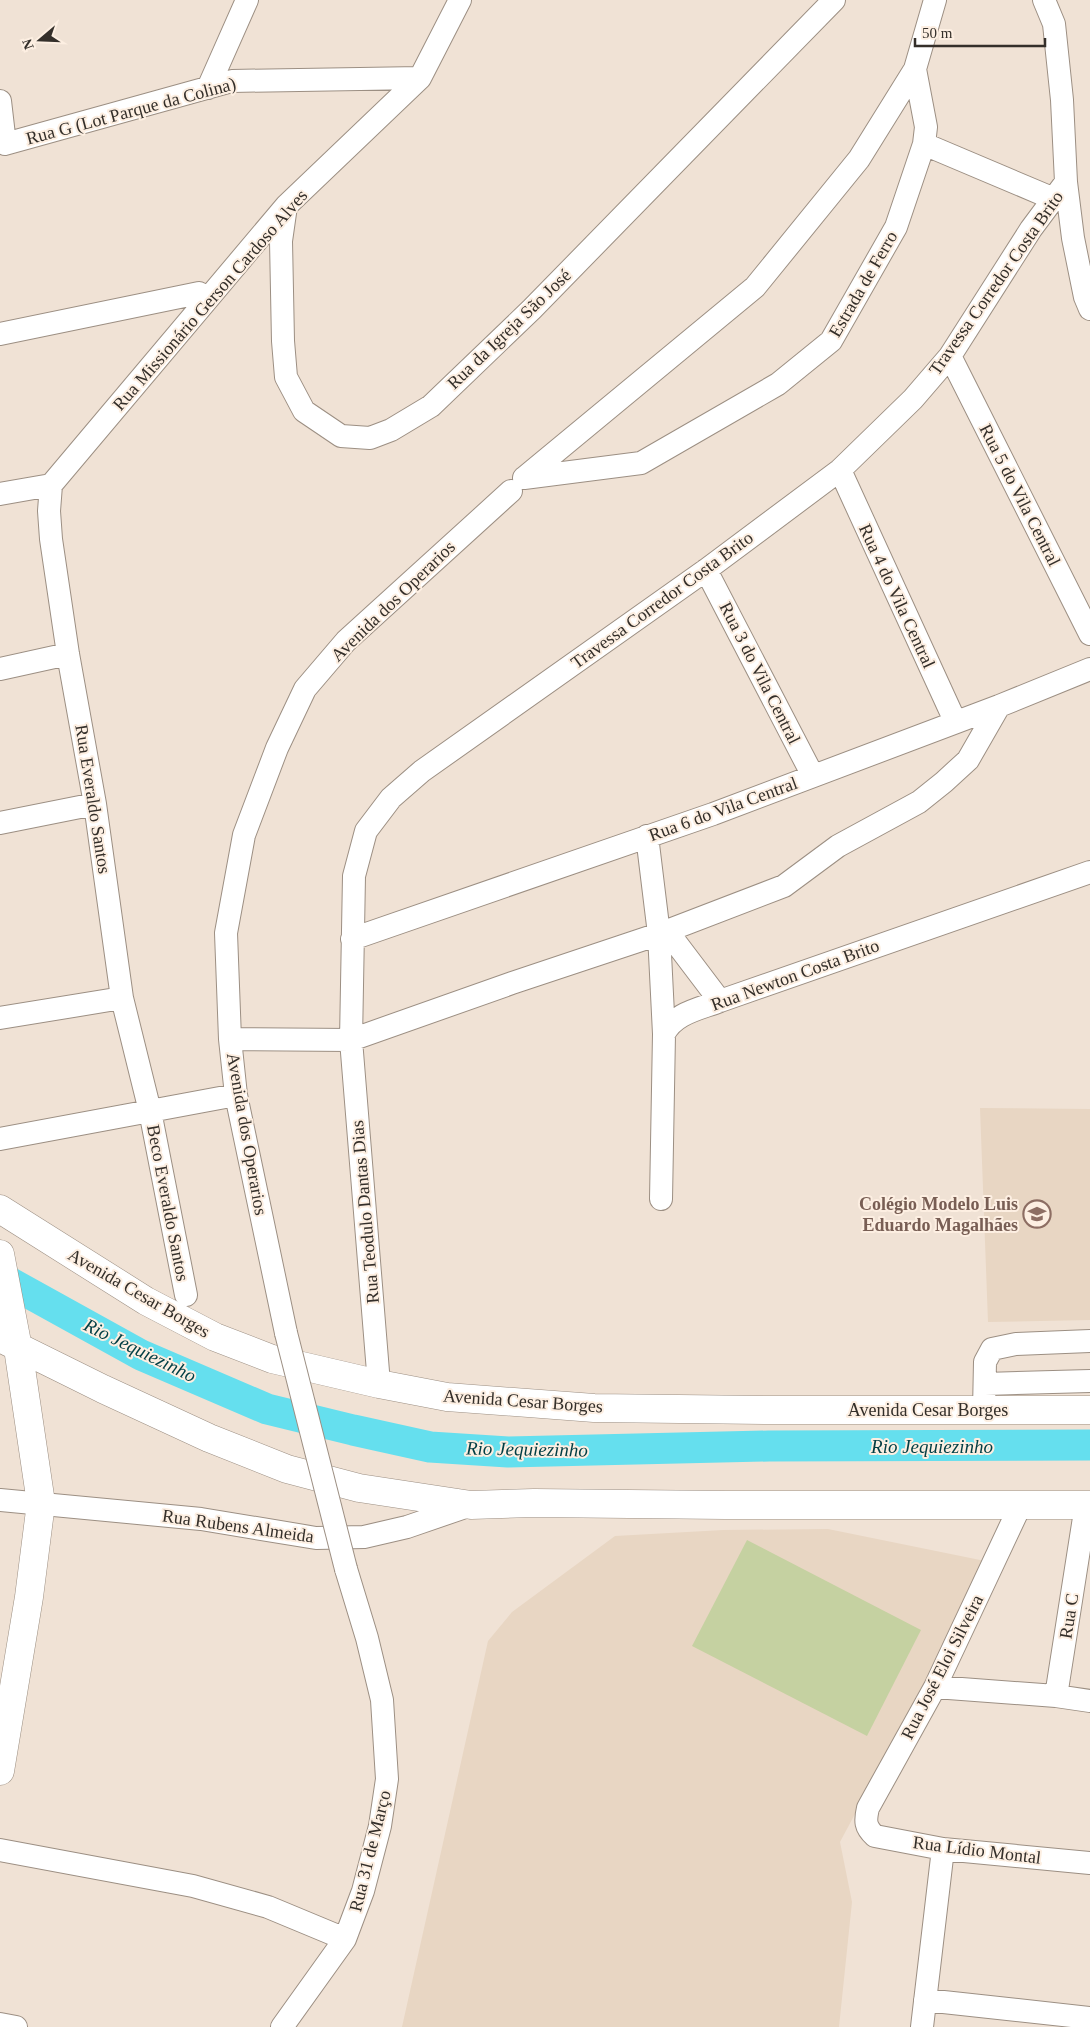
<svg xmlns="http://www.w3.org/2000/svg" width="1090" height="2027" viewBox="0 0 1090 2027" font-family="Georgia,serif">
<rect width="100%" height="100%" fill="#f0e2d5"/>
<path fill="#e8d6c3" d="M980 1108 1090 1109V1320L988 1322Z
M828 1529 990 1562 840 1842 852 1902 839 2027H402L488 1641 512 1612 615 1536 723 1530Z"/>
<path fill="#c5d1a1" d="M747 1540 921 1630 867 1736 692 1646Z"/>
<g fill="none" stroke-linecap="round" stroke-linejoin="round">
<path stroke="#65dfee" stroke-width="31" d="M0 1277 141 1355 267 1409 353 1430 430 1447 508 1452 769 1446 1090 1445"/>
<g stroke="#9c8f83" stroke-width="24">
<path id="minor" d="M1044 0 1054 24 1062 100 1066 182 1073 238 1085 297 1090 309
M208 88 247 0
M0 101 5 144 232 81 420 78
M924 144 1054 199
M286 206 281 241 283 341 286 377 304 411 341 436 370 438 391 430 431 406 532 309 834 0
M0 334 199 293
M950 356 1090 634
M840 470 955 721
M524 478 755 287 859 159 915 69 935 0
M524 478 641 463 778 384 831 341 896 227 924 144 926 127 915 69
M51 485 49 511 51 539 68 654 95 804 122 998 150 1111 186 1295
M51 485 286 206 420 78 460 0
M0 494 51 485
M706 570 813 776
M0 669 68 654
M0 823 95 804
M647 836 659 934 664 1034
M667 931 720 1001
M352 939 713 814 999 706 1090 669
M0 1018 122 998
M230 1039 351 1040 512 983 659 934 784 886 838 846 919 802 944 782 968 760 999 706
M0 1139 236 1095
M661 1199 664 1034C674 1013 700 1009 720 1001L1090 872
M286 1333 236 1095 230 1039 226 933 244 835 277 748 305 689 346 641 511 491
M379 1384 351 1040 354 876 366 831 391 798 422 771 706 570 840 470 913 399 950 356 1031 229 1066 182
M985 1384 1090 1381
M984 1410 985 1362 992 1349 1016 1344 1090 1341
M0 1500 201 1519 316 1538 364 1537 407 1527 471 1505
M1021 1504 935 1687 868 1808C865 1821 865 1827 875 1836L943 1849 1090 1863
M935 1687 1056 1696 1090 1701
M1056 1696 1086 1505
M0 1850 193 1886 268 1907 345 1939
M925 2000 1090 2018
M0 2024 16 2027
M282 2027 345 1939 363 1891 380 1826 387 1779 382 1700 367 1638 346 1569
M922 2027 943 1849"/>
</g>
<g stroke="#9c8f83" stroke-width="29">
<path id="major" d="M0 1209 146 1301 215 1337 272 1359 379 1384 447 1397 594 1408 770 1410H1090
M0 1254 18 1348 41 1503 29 1597 0 1771
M0 1338 103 1389 209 1438 287 1469 359 1488 471 1505 534 1503 725 1505H1090"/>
</g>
<use href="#minor" stroke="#fff" stroke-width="22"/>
<use href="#major" stroke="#fff" stroke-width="28"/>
<g stroke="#9c8f83" stroke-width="24" stroke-linecap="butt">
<path id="minor-bridge" d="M286 1333 346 1569"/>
</g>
<use href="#minor-bridge" stroke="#fff" stroke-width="22"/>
</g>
<defs>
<g id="school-ring" transform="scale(1.4375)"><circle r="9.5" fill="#fdefe2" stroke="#8d6e63" stroke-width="1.5"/><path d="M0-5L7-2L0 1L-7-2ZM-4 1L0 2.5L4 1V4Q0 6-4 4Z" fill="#8d6e63"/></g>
</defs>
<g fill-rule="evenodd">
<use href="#school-ring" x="1037" y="1214"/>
</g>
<g text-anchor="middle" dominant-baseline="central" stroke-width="4" stroke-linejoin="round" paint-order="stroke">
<g font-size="18" fill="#342f2a" stroke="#fdefe2">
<text transform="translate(131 111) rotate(-15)">Rua G (Lot Parque da Colina)</text>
<text transform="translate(996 283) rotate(-55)">Travessa Corredor Costa Brito</text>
<text transform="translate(863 284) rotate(-60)">Estrada de Ferro</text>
<text transform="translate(210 300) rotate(-49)">Rua Missionário Gerson Cardoso Alves</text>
<text transform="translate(509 329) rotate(-44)">Rua da Igreja São José</text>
<text transform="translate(1020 495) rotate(63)">Rua 5 do Vila Central</text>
<text transform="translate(897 596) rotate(65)">Rua 4 do Vila Central</text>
<text transform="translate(662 600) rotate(-36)">Travessa Corredor Costa Brito</text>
<text transform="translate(393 601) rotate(-44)">Avenida dos Operarios</text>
<text transform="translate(760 673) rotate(63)">Rua 3 do Vila Central</text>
<text transform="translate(93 799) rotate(81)">Rua Everaldo Santos</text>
<text transform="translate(723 809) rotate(-20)">Rua 6 do Vila Central</text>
<text transform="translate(795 975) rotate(-20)">Rua Newton Costa Brito</text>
<text transform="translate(247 1134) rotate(80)">Avenida dos Operarios</text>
<text transform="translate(168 1203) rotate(79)">Beco Everaldo Santos</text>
<text transform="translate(365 1212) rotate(-95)">Rua Teodulo Dantas Dias</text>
<text transform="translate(139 1293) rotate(30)">Avenida Cesar Borges</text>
<text transform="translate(523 1401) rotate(4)">Avenida Cesar Borges</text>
<text x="928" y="1410">Avenida Cesar Borges</text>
<text transform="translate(238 1526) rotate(8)">Rua Rubens Almeida</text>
<text transform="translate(1069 1616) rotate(-81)">Rua C</text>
<text transform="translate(942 1667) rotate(-63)">Rua José Eloi Silveira</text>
<text transform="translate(977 1850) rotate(7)">Rua Lídio Montal</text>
<text transform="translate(370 1851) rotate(-76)">Rua 31 de Março</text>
</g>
<g font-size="18" font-weight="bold" fill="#785e54" stroke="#fdefe2" text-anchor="end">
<text x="1018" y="1204">Colégio Modelo Luis<tspan x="1018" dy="21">Eduardo Magalhães</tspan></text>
</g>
<g font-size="19" font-style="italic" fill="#023e44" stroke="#fdefe2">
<text transform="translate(140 1350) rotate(26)">Rio Jequiezinho</text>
<text x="932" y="1446">Rio Jequiezinho</text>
<text transform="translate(527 1449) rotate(1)">Rio Jequiezinho</text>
</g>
</g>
<g transform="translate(40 40) rotate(251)" stroke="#fdefe2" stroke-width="4" paint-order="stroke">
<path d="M0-4L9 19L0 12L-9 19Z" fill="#342f2a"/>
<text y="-8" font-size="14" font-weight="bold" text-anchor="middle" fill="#342f2a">N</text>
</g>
<path d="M915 38v8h130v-8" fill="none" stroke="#342f2a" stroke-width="2.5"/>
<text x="922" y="38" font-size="15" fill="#342f2a" stroke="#fdefe2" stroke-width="4" paint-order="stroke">50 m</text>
</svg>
